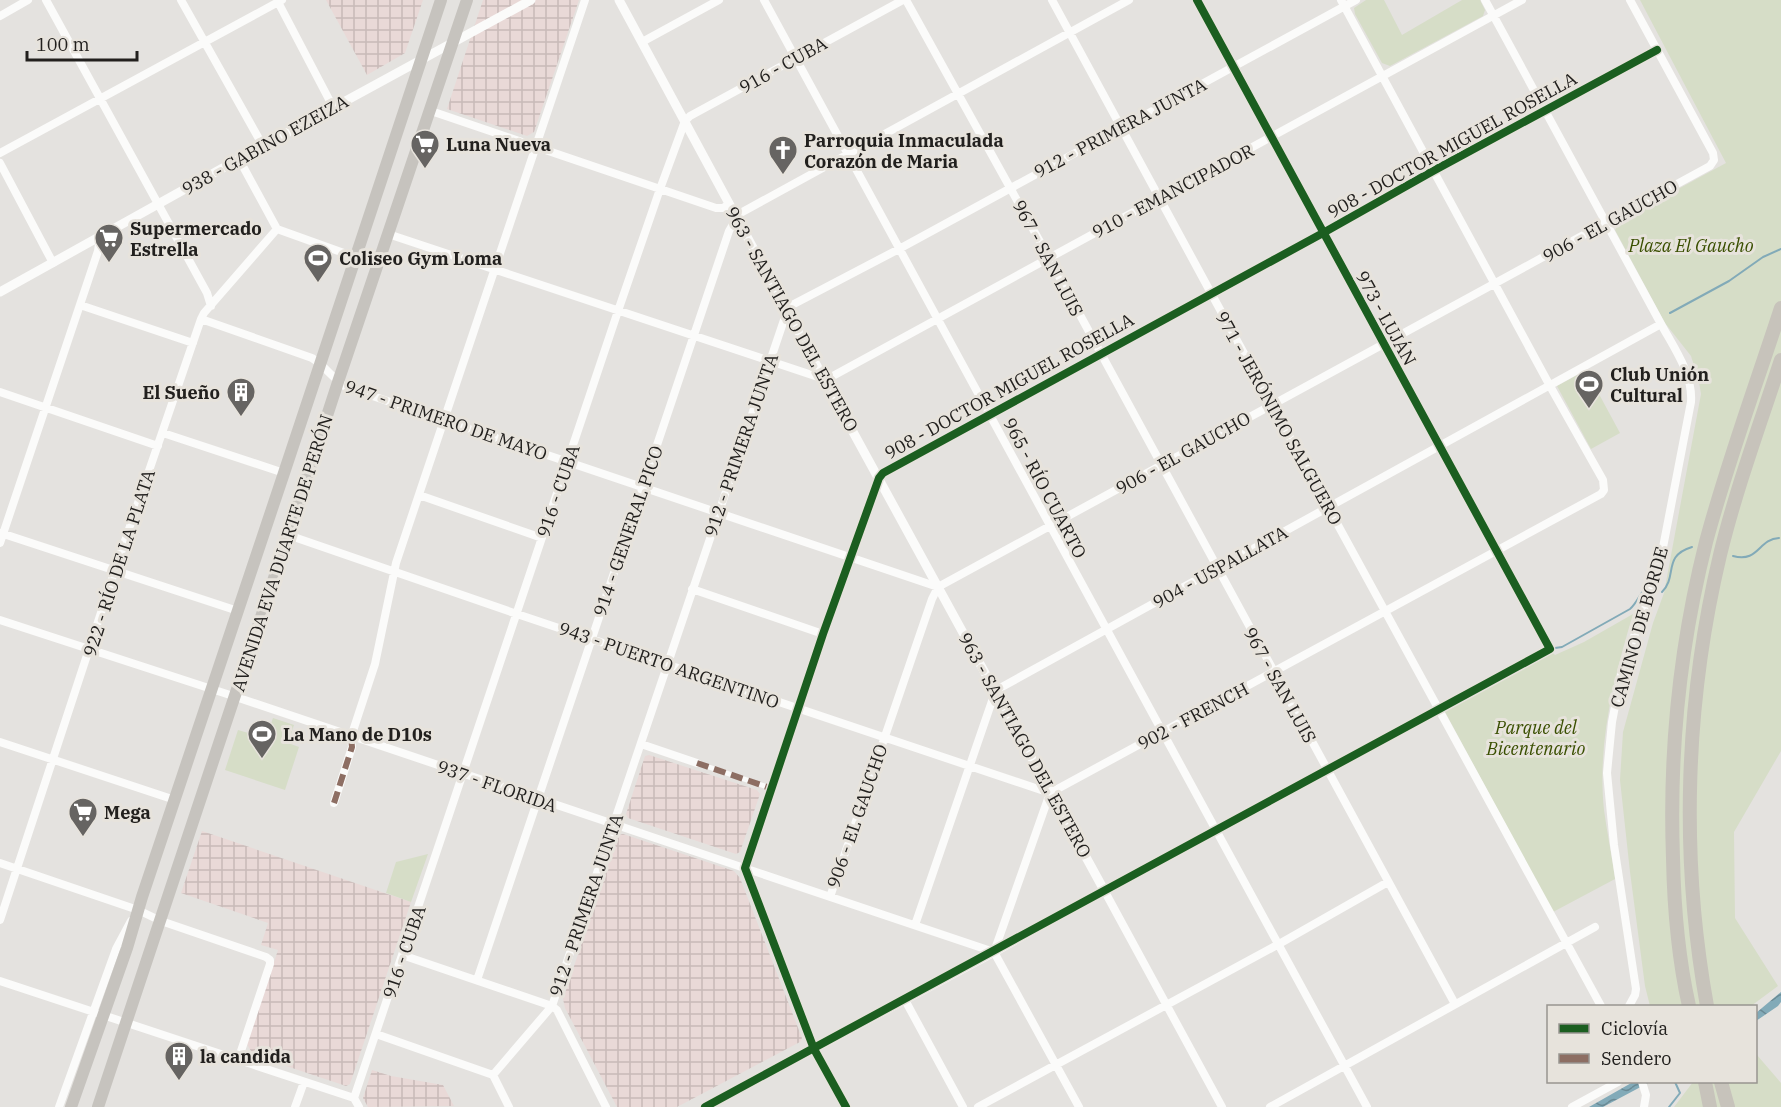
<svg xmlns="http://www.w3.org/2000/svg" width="1781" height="1107" viewBox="0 0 1781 1107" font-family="'IBM Plex Serif',serif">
<defs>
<pattern id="industrial-grid" width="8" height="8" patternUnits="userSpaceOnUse" patternTransform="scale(1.5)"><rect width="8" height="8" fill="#e9d9d7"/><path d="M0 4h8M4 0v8" fill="none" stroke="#c8bab8"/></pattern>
<pattern id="water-waves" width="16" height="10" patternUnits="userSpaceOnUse" patternTransform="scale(1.5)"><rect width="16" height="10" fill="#82aab8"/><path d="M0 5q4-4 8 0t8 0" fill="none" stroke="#6a8a95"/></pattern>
</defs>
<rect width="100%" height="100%" fill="#e4e2df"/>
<path fill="url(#industrial-grid)" d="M326 0H423L405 53 367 75Z
M483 0H579L534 132 527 136 447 109Z
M649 755 757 790 760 794 740 852 736 854 628 818 626 814 645 756Z
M202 831 411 902 350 1084 346 1086 253 1055 247 1044 278 950 261 945 268 923 181 893Z
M623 834 734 871 740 878 802 1038 800 1042 677 1107H617L565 1008 563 999 618 835Z
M372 1070 391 1076 443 1085 454 1106 368 1107 363 1098Z"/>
<path fill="#d6ddc7" d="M1366 0H1384L1402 35 1462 0H1480L1485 10 1483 16 1390 66 1382 63 1355 14 1354 8Z
M1640 0H1781V751L1734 832 1735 918 1778 986 1751 1006H1650L1645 986 1630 872 1620 780 1623 732 1653 623 1664 593 1701 394 1699 382 1691 356 1665 323 1615 230 1621 220 1726 163Z
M1586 370 1620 433 1591 449 1557 386Z
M1633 614C1614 678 1597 743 1604 810 1607 833 1612 856 1615 879L1553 912 1444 710 1551 651 1555 655 1584 642Z
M273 718 294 725 288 743 299 747 285 790 225 770 238 730 266 738Z
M428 854 411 902 386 893 396 862Z
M1756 1055H1757L1781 1083V1107H1674L1693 1082H1756Z"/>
<path fill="url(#water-waves)" d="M1781 992V1002L1778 1006 1756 1021V1013Z
M1633 1082H1650L1603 1107H1589Z"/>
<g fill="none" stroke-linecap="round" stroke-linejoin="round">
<path stroke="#82aab8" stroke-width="2" d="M1670 313 1729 281 1763 257 1781 249
M1733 556C1759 563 1758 539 1779 538
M1662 592C1678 576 1662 556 1692 547
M1555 648 1562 647 1630 609C1637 603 1639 595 1645 589
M1669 1107 1680 1093 1675 1082"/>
<path stroke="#fbfbfa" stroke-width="5" d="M697 763 770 788"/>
<path stroke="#fbfbfa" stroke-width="8" d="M46 0 207 293 211 306
M181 0 263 146
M764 0C964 369 1166 738 1367 1107
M906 0 1049 258 1455 1004
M1052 0 1211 293 1601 1006
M1197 0 1550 649 1104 890 1222 1107
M1485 0 1661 324C1674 348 1693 374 1691 402L1660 563 1653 587 1628 652 1621 675 1612 722 1607 773 1614 845 1636 989 1635 995 1629 1006
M278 2 333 107
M0 16 28 0
M642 42 719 0
M431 111 716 208H723L729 204
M0 153 282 0
M239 159 277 229 355 257
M0 163 53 263
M735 216 1129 0
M388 234 824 379 831 377 1522 0
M80 305 193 343
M201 319 312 358C325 366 333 379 346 387L938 587
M0 392 158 446
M163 433 284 473
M419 495 542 538
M1 533 238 611
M288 535 517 614 1050 793
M0 543 98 251 100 237
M692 589 823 634
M0 620 227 694 994 952
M0 742 175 800
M641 744 697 763
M334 803 352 747 351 737 375 664 396 563 585 0
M0 863 138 910 161 921 266 957 270 960V964L238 1060
M830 897 932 599 938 587 1710 166 1714 160 1713 153 1630 0
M0 920 115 570 201 319 204 313 277 229
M915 925 992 701 1000 688 1661 324
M994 952 1050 793 1601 494 1604 490 1603 480 1550 386 1341 0
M994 952 1079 1107
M402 955 552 1006 557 1010 606 1107
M477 980 729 231 732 226 739 222
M0 981 354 1098 359 1107
M905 1000 963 1107
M376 1034 493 1075 509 1107
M493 1075 552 1006 787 311 792 305 899 249 1356 0
M1642 1082 1646 1095 1644 1107
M354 1098 618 311 660 189 685 121 690 116 903 0
M59 1107 116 949 131 921
M295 1107 304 1082
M846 1107 814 1049 745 868 823 634 879 478 883 473 1323 233 1433 171 1657 50
M978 1107 1279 944 1388 882
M1270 1107 1595 927
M1572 1107 1618 1082"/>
<path stroke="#fbfbfa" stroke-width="9" d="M619 0 824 379 1104 890 994 952 705 1107
M0 292 239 159 531 0"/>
<path stroke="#c6c3be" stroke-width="12" d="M71 1107 127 948 142 897 284 473 441 0
M98 1107 283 551 338 382 467 0"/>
<path stroke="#c7c3bb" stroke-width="14" d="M1689 1006C1678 957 1674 908 1673 858 1669 751 1680 645 1706 542 1727 463 1756 385 1781 308
M1707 1006C1680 857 1685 702 1720 555 1736 489 1760 424 1781 360
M1705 1082 1710 1107
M1721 1082 1728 1107"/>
<path stroke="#8d6e63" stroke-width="6" stroke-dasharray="12 6" stroke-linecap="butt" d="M697 763 770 788
M334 803 352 747 351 737"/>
<g stroke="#e7e3dc" stroke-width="11">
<path id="cycleway" d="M705 1107 1550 649 1197 0
M846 1107 814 1049 745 868 823 634 879 478 883 473 1323 233 1433 171 1657 50"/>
</g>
<use href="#cycleway" stroke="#1b5e20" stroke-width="8"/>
</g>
<defs>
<g id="supermarket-pin" transform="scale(1.5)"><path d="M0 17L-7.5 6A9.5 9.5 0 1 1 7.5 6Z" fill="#666462" stroke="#e7e3dc"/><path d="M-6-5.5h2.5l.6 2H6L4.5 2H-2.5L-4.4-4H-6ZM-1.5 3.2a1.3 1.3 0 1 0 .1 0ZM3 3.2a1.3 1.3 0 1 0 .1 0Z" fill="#fff"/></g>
<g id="church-pin" transform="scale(1.5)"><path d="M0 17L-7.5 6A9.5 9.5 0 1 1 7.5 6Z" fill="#666462" stroke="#e7e3dc"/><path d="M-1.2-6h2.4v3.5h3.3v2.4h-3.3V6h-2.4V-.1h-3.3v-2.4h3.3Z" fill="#fff"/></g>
<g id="stadium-pin" transform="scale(1.5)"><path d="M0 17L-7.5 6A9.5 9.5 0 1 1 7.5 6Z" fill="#666462" stroke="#e7e3dc"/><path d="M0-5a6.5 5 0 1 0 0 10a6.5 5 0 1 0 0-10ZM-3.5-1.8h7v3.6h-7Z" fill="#fff"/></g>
<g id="building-pin" transform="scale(1.5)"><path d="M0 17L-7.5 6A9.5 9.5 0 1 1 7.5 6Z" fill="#666462" stroke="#e7e3dc"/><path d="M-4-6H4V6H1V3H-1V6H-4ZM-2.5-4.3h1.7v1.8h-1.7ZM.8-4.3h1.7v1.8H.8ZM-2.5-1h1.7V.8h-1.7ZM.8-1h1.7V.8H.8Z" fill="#fff"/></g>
</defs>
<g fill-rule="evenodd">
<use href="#supermarket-pin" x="425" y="144"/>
<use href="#church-pin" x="783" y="150"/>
<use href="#supermarket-pin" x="109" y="238"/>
<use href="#stadium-pin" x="318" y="258"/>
<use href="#stadium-pin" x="1589" y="384"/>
<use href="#building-pin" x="241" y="392"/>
<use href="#stadium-pin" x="262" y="734"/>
<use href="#supermarket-pin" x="83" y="812"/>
<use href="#building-pin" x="179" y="1056"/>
</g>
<g text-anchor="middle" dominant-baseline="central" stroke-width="6" stroke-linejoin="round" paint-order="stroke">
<g font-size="18" fill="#22201e" stroke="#e7e3dc">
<text transform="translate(783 65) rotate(-29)">916 - CUBA</text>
<text transform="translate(1120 128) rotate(-28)">912 - PRIMERA JUNTA</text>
<text transform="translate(265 145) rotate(-29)">938 - GABINO EZEIZA</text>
<text transform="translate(1452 145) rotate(-29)">908 - DOCTOR MIGUEL ROSELLA</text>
<text transform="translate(1173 191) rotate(-28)">910 - EMANCIPADOR</text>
<text transform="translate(1610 221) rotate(-29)">906 - EL GAUCHO</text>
<text transform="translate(1048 258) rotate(62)">967 - SAN LUIS</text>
<text transform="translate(1386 318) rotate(61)">973 - LUJÁN</text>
<text transform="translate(792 319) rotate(61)">963 - SANTIAGO DEL ESTERO</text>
<text transform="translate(1009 386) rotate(-29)">908 - DOCTOR MIGUEL ROSELLA</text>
<text transform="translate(1279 418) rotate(61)">971 - JERÓNIMO SALGUERO</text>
<text transform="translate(446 420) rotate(19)">947 - PRIMERO DE MAYO</text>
<text transform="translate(741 445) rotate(-71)">912 - PRIMERA JUNTA</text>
<text transform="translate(1183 453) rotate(-29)">906 - EL GAUCHO</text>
<text transform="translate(1045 488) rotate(62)">965 - RÍO CUARTO</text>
<text transform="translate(558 491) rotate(-71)">916 - CUBA</text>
<text transform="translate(628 531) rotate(-71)">914 - GENERAL PICO</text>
<text transform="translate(282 553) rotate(-72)">AVENIDA EVA DUARTE DE PERÓN</text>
<text transform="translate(119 563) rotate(-72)">922 - RÍO DE LA PLATA</text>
<text transform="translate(1220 567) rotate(-29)">904 - USPALLATA</text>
<text transform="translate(1639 627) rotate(-74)">CAMINO DE BORDE</text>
<text transform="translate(669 665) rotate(19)">943 - PUERTO ARGENTINO</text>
<text transform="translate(1280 685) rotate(61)">967 - SAN LUIS</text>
<text transform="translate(1193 716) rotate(-28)">902 - FRENCH</text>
<text transform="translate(1025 745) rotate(61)">963 - SANTIAGO DEL ESTERO</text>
<text transform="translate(497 786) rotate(19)">937 - FLORIDA</text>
<text transform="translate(857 816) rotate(-71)">906 - EL GAUCHO</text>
<text transform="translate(586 905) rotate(-71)">912 - PRIMERA JUNTA</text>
<text transform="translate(404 952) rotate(-71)">916 - CUBA</text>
</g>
<g font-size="18" font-weight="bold" fill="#22201e" stroke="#e7e3dc" text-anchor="start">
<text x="804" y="140">Parroquia Inmaculada<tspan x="804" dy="21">Corazón de Maria</tspan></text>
<text x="446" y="144">Luna Nueva</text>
<text x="130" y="228">Supermercado<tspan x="130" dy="21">Estrella</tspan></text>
<text x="339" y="258">Coliseo Gym Loma</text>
<text x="1610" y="374">Club Unión<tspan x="1610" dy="21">Cultural</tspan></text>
<text x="220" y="392" text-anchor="end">El Sueño</text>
<text x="283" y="734">La Mano de D10s</text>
<text x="104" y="812">Mega</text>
<text x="200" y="1056">la candida</text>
</g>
<g font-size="18" font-style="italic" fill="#3a4f01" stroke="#e7e3dc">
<text x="1691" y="245">Plaza El Gaucho</text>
<text x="1536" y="727">Parque del<tspan x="1536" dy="21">Bicentenario</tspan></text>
</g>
</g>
<rect x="1547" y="1005" width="210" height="78" fill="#e7e3dc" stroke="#989590" stroke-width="1.5"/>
<rect x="1559" y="1024" width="30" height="9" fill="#1b5e20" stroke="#989590" stroke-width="1.5"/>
<text x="1601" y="1035" font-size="18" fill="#22201e">Ciclovía</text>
<rect x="1559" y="1054" width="30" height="9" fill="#8d6e63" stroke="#989590" stroke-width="1.5"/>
<text x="1601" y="1065" font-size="18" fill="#22201e">Sendero</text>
<path d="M27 51v9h110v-9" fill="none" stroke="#22201e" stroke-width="3"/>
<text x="36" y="51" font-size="18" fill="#22201e" stroke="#e7e3dc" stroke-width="4.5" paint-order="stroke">100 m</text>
</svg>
